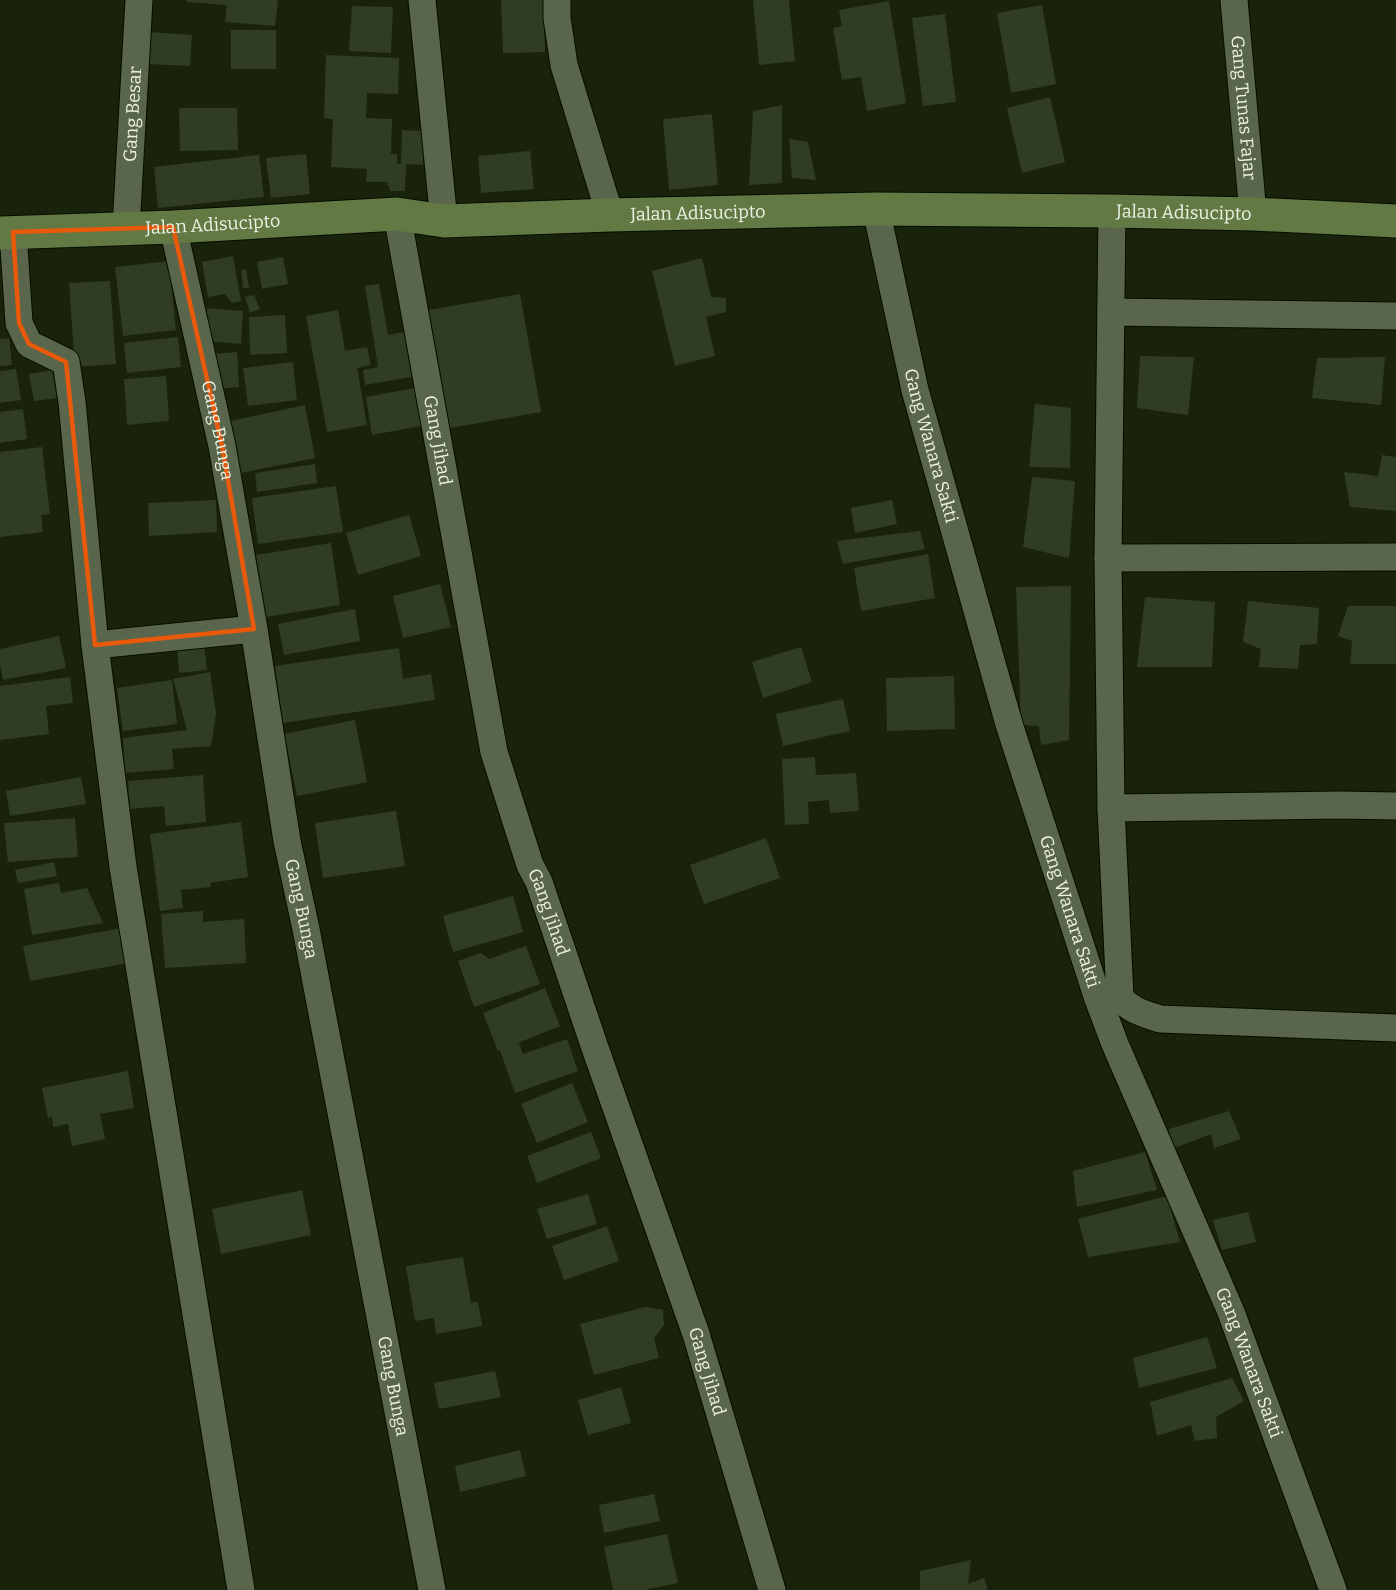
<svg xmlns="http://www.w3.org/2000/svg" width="1396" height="1590" viewBox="0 0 1396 1590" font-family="Bitter,serif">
<rect width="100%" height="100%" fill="#19230c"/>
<path fill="#303c23" d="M187 0H278L275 26 225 22 227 5 187 2Z
M501 0H543L545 52 503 53Z
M753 0H789L795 61 759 65Z
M889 1 906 103 867 111 861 77 842 80 833 28 842 26 839 10Z
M1042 5 1056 84 1011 93 997 13Z
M352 6 393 7 391 53 349 51Z
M945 14 956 102 923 106 912 18Z
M231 30H276V69H231Z
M149 32 192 35 190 66 147 64Z
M326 55 399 58 398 94 367 93 366 118 392 119 391 154H397V164H401L402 130 424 131 423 165 406 164 405 191H390L387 182H366L367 169 331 167 333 119 324 118Z
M1050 97 1065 162 1022 173 1007 108Z
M782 105V183L749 185 753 111Z
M179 108H237L238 150 180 151Z
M712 114 718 185 669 190 663 119Z
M789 139 808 142 816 180 792 178Z
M530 151 534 189 481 193 478 156Z
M306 154 310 194 271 198 266 158Z
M259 155 264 197 158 208 154 167Z
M233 256 241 301 232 303 225 294 208 297 202 262Z
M283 257 288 284 262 289 257 262Z
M702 258 711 297 726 298V312L706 317 715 356 675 366 652 271Z
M169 261 176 330 123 336 115 267Z
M246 269 249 288H243L241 270Z
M110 281 116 364 75 367 69 283Z
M379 284 388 335 404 332 412 377 365 385 363 370 378 367 365 286Z
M520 294 541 412 450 428 429 310Z
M254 295 260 309 250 313 245 297Z
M207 308 243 311 241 344 205 341Z
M338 310 345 351 367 347 371 365 357 368 367 425 327 432 306 316Z
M285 315 287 353 250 355 249 317Z
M178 337 181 367 127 373 124 343Z
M9 338 12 365 0 366V339Z
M237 352 239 387 215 389 213 354Z
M1140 356 1194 357 1188 415 1137 408Z
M1385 357 1381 405 1312 398 1317 358Z
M293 362 297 400 248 406 243 368Z
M16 369 21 400 0 403V371Z
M52 370 57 398 34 401 29 374Z
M166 376 169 421 127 425 124 379Z
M420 387 426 425 372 435 366 397Z
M1035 404 1071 408 1070 468 1029 467Z
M305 405 315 458 241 473 230 421Z
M23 409 27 439 0 443V412Z
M42 447 50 514 41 515 43 532 0 537V452Z
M1382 455 1396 457V511L1350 507 1344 472 1378 476Z
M315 464 317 483 257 492 255 473Z
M1032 477 1075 481 1069 558 1023 547Z
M336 486 343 532 258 544 252 498Z
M216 500 217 532 149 536 148 503Z
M892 500 897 524 855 533 851 508Z
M409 515 421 556 358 575 346 533Z
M920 531 925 549 843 564 837 541Z
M331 543 340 605 266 617 256 555Z
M928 554 935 598 861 611 854 568Z
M440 584 451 627 403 638 393 596Z
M1071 586 1069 740 1041 745 1039 726 1021 725 1016 587Z
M1145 597 1215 602 1212 667H1137Z
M1248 601 1319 608 1317 644 1300 645 1298 669 1259 667 1261 649 1243 642Z
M1348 606H1396V664H1350L1352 641 1338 636Z
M355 609 360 641 284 655 278 624Z
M59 636 66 668 3 680 0 665V649Z
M204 643 207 670 179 673 177 646Z
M801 647 812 682 763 698 752 662Z
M399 648 403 679 431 674 435 700 283 723 275 666Z
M210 672 216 713 211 746 172 749 174 769 125 773 123 738 187 730 173 679Z
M954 676 955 729 887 731 886 678Z
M70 677 73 703 46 706 49 734 0 740V686Z
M172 680 177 724 123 731 117 688Z
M843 699 850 731 783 746 776 714Z
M355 720 367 782 297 796 284 734Z
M815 757 816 775 856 773 859 811 830 813 829 800 808 802 809 824 785 825 782 759Z
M203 775 206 822 166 826 164 806 130 809 128 781Z
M81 777 86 804 10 816 6 791Z
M396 811 405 866 323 878 315 823Z
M75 818 78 857 8 862 4 823Z
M241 822 248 877 210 883 211 887 181 890 183 908 160 911 150 834Z
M766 838 780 878 704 904 690 865Z
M54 862 57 876 18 883 15 870Z
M59 883 61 893 87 888 103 923 32 935 24 889Z
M513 896 523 932 453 952 443 916Z
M203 911V922L244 919 246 963 165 968 161 914Z
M122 928 128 963 30 981 23 946Z
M526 946 540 984 474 1007 458 961 481 953 489 959Z
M545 988 560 1026 513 1045 519 1043 523 1054 567 1039 578 1071 515 1093 500 1050 498 1051 483 1013Z
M128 1071 134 1108 100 1114 105 1139 72 1146 68 1124 53 1127 52 1116 48 1118 42 1088Z
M572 1083 588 1122 537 1143 521 1104Z
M1229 1111 1241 1139 1214 1148 1211 1134 1172 1149 1169 1129Z
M591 1132 601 1158 537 1183 527 1156Z
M1145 1152 1157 1190 1077 1207 1073 1171Z
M302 1190 311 1235 221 1254 212 1209Z
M588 1194 597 1224 547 1239 537 1209Z
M1167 1196 1180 1242 1088 1257 1078 1219Z
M1248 1212 1256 1242 1222 1250 1213 1220Z
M607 1226 619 1261 564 1280 552 1246Z
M463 1257 471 1303 478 1302 482 1326 436 1334 434 1318 415 1321 406 1266Z
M645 1307 663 1310 664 1325 654 1338 659 1358 594 1375 580 1324Z
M1207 1337 1217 1368 1139 1388 1133 1358Z
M495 1371 501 1397 439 1409 434 1383Z
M1232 1378 1244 1401 1216 1417 1217 1438 1195 1441 1191 1425 1157 1436 1150 1402Z
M621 1387 631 1423 588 1435 578 1400Z
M520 1450 526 1476 460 1492 455 1466Z
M654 1494 660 1521 604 1533 599 1505Z
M667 1534 678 1583 644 1590H613L604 1547Z
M971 1560 968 1584 984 1578 988 1590H920V1571Z"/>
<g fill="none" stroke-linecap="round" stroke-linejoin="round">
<g stroke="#050c00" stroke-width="29">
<g id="minor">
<path d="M422 0 444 221"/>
<path d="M557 0V18L564 65 610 215"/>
<path id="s1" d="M1234 0 1253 214"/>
<path id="s2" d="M876 209 915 390 1009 724 1098 999 1115 1044 1231 1312 1333 1590"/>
<path d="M1112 211 1108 558 1111 808 1120 997C1129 1010 1145 1014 1160 1019L1396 1028"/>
<path id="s3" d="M397 214 494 752 530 865 539 882 594 1045 696 1334 772 1590"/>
<path id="s4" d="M173 227 222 446 254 629 287 841 306 929 432 1590"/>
<path id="s5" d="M126 228 139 0"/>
<path d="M13 232 19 323 29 344 66 362 72 402 95 645 123 867 241 1590"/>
<path d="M1111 312 1396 316"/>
<path d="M1108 558 1396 557"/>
<path d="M95 645 254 629"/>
<path d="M1111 808 1340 805 1396 806"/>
</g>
</g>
<g stroke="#050c00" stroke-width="35">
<g id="secondary">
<path id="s6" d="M0 233 173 227 397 214 444 221 610 215 876 209 1112 211 1253 214 1396 221"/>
</g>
</g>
<use href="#minor" stroke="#59664b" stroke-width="27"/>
<use href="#secondary" stroke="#627944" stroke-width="33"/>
</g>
<path fill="none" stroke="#e8590c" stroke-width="4.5" stroke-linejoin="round" d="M173 227 222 446 254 629 95 645 66 362 29 344 19 323 13 232Z"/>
<g text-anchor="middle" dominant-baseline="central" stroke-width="4.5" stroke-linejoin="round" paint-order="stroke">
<g font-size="18" fill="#ebf2e3" stroke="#19230c">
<text stroke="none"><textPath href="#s1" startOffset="108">Gang Tunas Fajar</textPath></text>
<text stroke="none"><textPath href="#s5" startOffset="114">Gang Besar</textPath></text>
<text stroke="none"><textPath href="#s6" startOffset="699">Jalan Adisucipto</textPath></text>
<text stroke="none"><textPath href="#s6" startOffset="1185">Jalan Adisucipto</textPath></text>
<text stroke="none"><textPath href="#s6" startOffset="213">Jalan Adisucipto</textPath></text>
<text stroke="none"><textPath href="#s4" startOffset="208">Gang Bunga</textPath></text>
<text stroke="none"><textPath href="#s3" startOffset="230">Gang Jihad</textPath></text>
<text stroke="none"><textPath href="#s2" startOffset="243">Gang Wanara Sakti</textPath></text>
<text stroke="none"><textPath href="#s4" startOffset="694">Gang Bunga</textPath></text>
<text stroke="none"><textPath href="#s2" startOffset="729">Gang Wanara Sakti</textPath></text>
<text stroke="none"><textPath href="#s3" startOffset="716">Gang Jihad</textPath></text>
<text stroke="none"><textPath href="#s2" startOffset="1215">Gang Wanara Sakti</textPath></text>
<text stroke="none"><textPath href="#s3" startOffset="1202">Gang Jihad</textPath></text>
<text stroke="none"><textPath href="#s4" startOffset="1180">Gang Bunga</textPath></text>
</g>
</g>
</svg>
